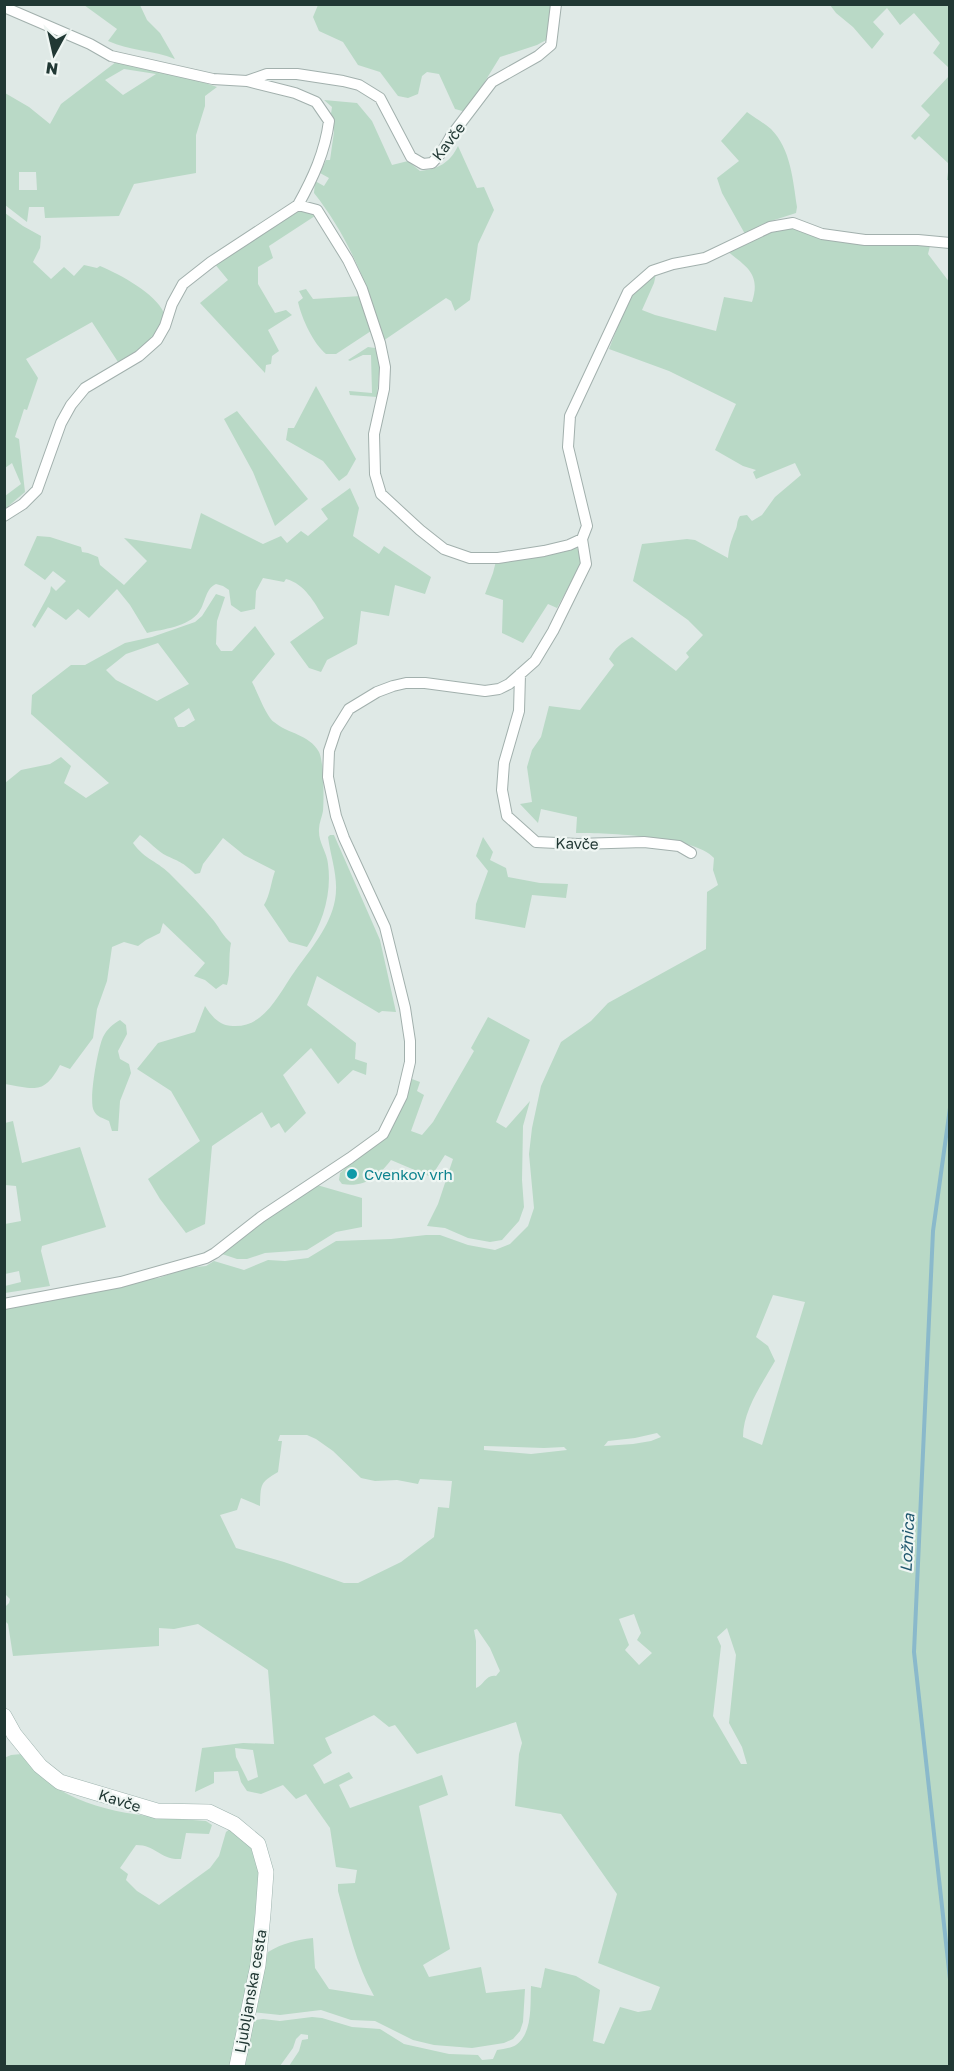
<svg xmlns="http://www.w3.org/2000/svg" width="954" height="2071" viewBox="0 0 954 2071" font-family="'Golos Text',sans-serif">
<rect width="100%" height="100%" fill="#dfe9e6"/>
<path fill="#b9d9c6" fill-rule="evenodd" d="M552 4 548 39 537 45 500 57 466 112 455 109 439 74 427 72 422 76 418 94 408 98 398 96 380 72 358 65 343 42 319 31 313 17 318 5Z
M84 5H140L147 20 160 33 175 59C153 50 130 51 108 41L117 29Z
M830 5H949V68L933 53 940 43 914 13 900 25 887 8 873 22 884 34 872 49 853 27 836 13Z
M116 62 188 77 217 87 205 96V106L196 135V173L134 184 119 216 45 218 44 207H29L27 222 5 205V93L29 107 50 124 61 104ZM124 69 156 74 123 95 105 80ZM19 172H36L37 190H19Z
M949 76V180H947L949 164 919 136 915 140 911 136 930 115 921 106Z
M324 100 357 103 372 121 392 165 408 161 420 171C438 169 450 163 458 146L477 188 484 187 494 210 478 244 470 300 455 311 451 301 446 298 383 341C370 288 348 236 314 193L315 181 324 186 329 178 320 173 326 160H330L334 132 331 114 332 107Z
M747 112C755 118 764 123 771 129 791 149 793 181 797 207L796 213 765 223 745 234 722 193 717 178 739 161 721 141Z
M300 207 318 214 269 246 273 258 258 267V284L275 313 286 310 292 315 268 330 279 351 272 356 271 364 266 365 265 373 200 303 228 280 214 263Z
M5 213 23 226 41 236 40 248 33 262 51 279 64 267 74 276 84 265 97 268 100 266C121 275 155 293 164 313 155 342 143 347 118 362L92 322 26 359 38 378 27 410 24 409 15 437 19 439 25 492 5 509V496L21 484 12 463 5 468Z
M787 226 931 242 928 254 950 283 949 2066H289L299 2051 302 2040 308 2039V2035L301 2034 296 2039 293 2048 280 2066H242L248 2024 255 2020 263 2019 280 2021 312 2017 322 2018 352 2027 380 2029 404 2044 449 2054 478 2055 482 2060 493 2059 497 2050C503 2049 511 2048 516 2045 533 2033 530 2005 531 1986L541 1988 545 1968 576 1976 600 1990 593 2041 604 2044 620 2007 638 2012 651 2010 660 1987 598 1963 617 1894 561 1814 515 1806 519 1754 522 1743 516 1722 417 1754 395 1725 389 1727 374 1715 325 1738 332 1753 313 1765 324 1784 349 1772 353 1778 339 1785 350 1808 442 1775 448 1795 419 1806 450 1949 423 1965 429 1977 481 1967 486 1993 525 1989 523 2022 520 2031 513 2039 504 2043 472 2048 434 2045 413 2040 375 2021 351 2020 321 2010 280 2015 252 2012 257 1986 268 1952C283 1943 296 1940 313 1938L315 1968 329 1989 374 1996C356 1964 348 1927 338 1891V1884L355 1883 357 1870 336 1867 330 1828 306 1794 296 1799 283 1785 261 1794 247 1791 241 1782 238 1771 214 1772V1783L195 1792 202 1748 243 1743 274 1744 268 1670 198 1624 174 1629 159 1628V1646L13 1656 8 1624 5 1621V1607L9 1603 10 1599 5 1594V1301L132 1280 159 1278 186 1268 206 1266 214 1261 244 1270 268 1260 285 1261 308 1258 336 1241 391 1239 426 1235H440L468 1245 495 1250 510 1244 528 1226 534 1208 529 1154 532 1128 541 1086 561 1042 591 1021 608 1003 706 949 707 892 718 885 713 870 714 858C695 836 606 833 576 833L577 817 541 809 538 823 520 804 532 802 527 767 532 750 541 737 549 706 580 710 614 665 609 659C615 648 621 643 632 637L676 671 689 657 686 653 703 635 688 620 633 581 642 544 687 539 695 540 728 558C729 547 731 541 735 531 738 526 736 522 740 516L747 515 752 521 762 515 775 497 801 475 795 463 756 479 753 472 756 470 743 466 715 450 736 404 669 371 609 349 624 311 634 293 656 274 654 283 642 310 655 315 716 331 724 297 752 302C761 274 747 267 727 251ZM773 1295 805 1302 762 1445 743 1437C743 1410 762 1384 775 1361L768 1346 756 1337ZM657 1433 661 1437 651 1441 633 1444 604 1446 608 1441 635 1438ZM280 1435H307L316 1439 333 1451 361 1478 375 1481 397 1480 418 1484 420 1479 452 1481 449 1508 438 1507 434 1537 401 1562 358 1583H344L284 1562 236 1548 220 1515 237 1510 241 1498 260 1506C261 1485 259 1483 278 1472L282 1441H278ZM484 1446 544 1448 564 1447 567 1450 531 1454 484 1450ZM634 1614 641 1633 637 1640 652 1653 639 1665 625 1650 629 1645 619 1619ZM727 1628 736 1655 729 1723 742 1747 747 1764H741L713 1716 721 1646 717 1637ZM477 1629 490 1648 500 1671 496 1676C486 1674 484 1685 476 1688V1641L474 1630ZM235 1748 253 1750 258 1777 248 1781 236 1757Z
M306 289 313 299 361 296 371 331 336 354H326C313 343 302 319 298 302L303 298 299 291Z
M368 347 375 348 380 362 377 397 350 395 349 391 372 393 371 355H363L350 361 348 360Z
M316 386 356 459 347 475 339 481 323 461 286 440 288 428H294Z
M237 411 308 499 275 526 253 472 224 419Z
M350 488 359 508 353 536 379 554 384 546 431 577 425 594 395 585 389 616 361 611 357 644 327 660 321 672 309 668 290 642 324 618C314 602 305 584 286 579L284 582 263 578 256 591 255 609 241 612 231 605 229 590 223 586 216 584C205 589 206 602 199 612 188 627 163 629 147 633L130 605 117 589 89 618 78 609 66 620 48 607 35 628 32 625 50 592 51 586 56 591 66 581 53 571 45 580 24 565 37 536 50 537 81 547 82 552 88 553 98 557 100 565 124 585 147 561 124 538 191 549 201 513 263 544 281 536 287 543 301 531 308 536 328 519 321 509Z
M576 547 581 554 580 566 557 608 548 604 523 643 502 633 503 600 485 594 493 573 497 557Z
M216 594 225 597 217 621 216 644 221 651H232L255 626 275 654 252 682C257 691 266 716 274 722 288 734 309 734 319 752 324 762 324 799 323 811 322 817 319 823 319 829 318 842 327 852 328 864 332 893 323 923 307 947L289 942 264 905C270 895 271 882 275 871L244 855 223 838 203 864 200 873 195 874C184 863 180 862 167 856 157 851 149 841 140 835L133 843C145 860 158 861 172 876 186 890 201 905 214 921 220 929 223 936 231 943 228 957 231 972 227 985L223 984 216 989 205 980 194 976 205 963 163 923 160 933 146 940 138 946 124 942 112 947 107 981 97 1009 93 1038 70 1069 60 1065C44 1095 35 1089 5 1084V783L21 770 50 764 61 757 71 766 64 783 86 798 109 783 31 714 32 695 71 665H85L125 643 152 637 195 622 202 616ZM158 643 189 684 157 701 116 680 106 670 126 654ZM189 708 195 720 184 727H178L174 718Z
M330 835H334L380 940 396 1012 382 1011 379 1013 317 976 307 1005 356 1043 355 1059 367 1063 366 1075 353 1070 338 1084 311 1048 283 1075 306 1113 285 1133 279 1123 271 1128 262 1112 212 1146 205 1224 186 1233 160 1199 148 1179 200 1141 171 1091 137 1069 158 1043 195 1032 205 1006C212 1017 220 1026 233 1026 265 1028 279 993 295 971 310 950 330 927 335 900 339 878 331 859 328 837Z
M483 837 493 852 490 860 506 868 508 877 540 883 568 884 566 898 532 895 525 928 475 919 476 904 488 871 476 856Z
M488 1017 530 1040 496 1122 506 1128 530 1101 523 1126 522 1180 524 1207 519 1221 502 1240 490 1242 468 1238 445 1228 427 1226 438 1204 453 1159 445 1155 431 1177 391 1160C378 1177 364 1188 342 1184L339 1180 340 1173 350 1164 369 1150 404 1101 412 1079 420 1082 417 1091 424 1095 411 1131 422 1135 433 1122 474 1051 471 1048Z
M120 1020 126 1025 127 1034 118 1051 120 1059 129 1064 131 1073 120 1101 118 1131H112L109 1121C103 1118 97 1117 94 1111 88 1101 98 1048 103 1037 107 1029 113 1024 120 1020Z
M13 1121 22 1163 80 1147 106 1227 42 1246 41 1251 50 1286 5 1293V1286L21 1282 19 1271 5 1274V1224L21 1221 16 1186 5 1185V1123Z
M317 1185 362 1198V1227L336 1232 307 1250 265 1253 247 1259H237L222 1254 265 1216Z
M22 1754C31 1764 40 1777 51 1784 94 1815 155 1817 206 1821L212 1825 209 1834 186 1833 181 1859C159 1860 157 1845 136 1845L120 1868 128 1874 126 1880 137 1891 159 1905 210 1868 219 1856 226 1832 231 1828 257 1851 262 1870 254 1962 233 2066H5L4 1758 11 1755Z"/>
<g fill="none" stroke-linecap="round" stroke-linejoin="round">
<path stroke="#8ab9cb" stroke-width="4" d="M950 1108 933 1231 914 1652 950 1979"/>
<g stroke="#a2b0ad" stroke-width="12">
<path id="street" d="M4 7 90 44 111 56 213 79 247 81 267 74H297L343 81 359 85 380 98 411 157 423 164 432 163 442 152 451 136 492 82 538 56 551 45 556 4
M247 81 295 93 316 102 329 121C325 152 313 178 298 205
M4 516 23 504 37 490 61 423 71 405 85 388 139 356 157 340 165 326 172 304 183 284 211 262 298 205 317 210 348 260 362 289 380 343 385 367 384 389 374 434 375 474 381 494 420 530 444 549 470 558H498L544 551 569 545 582 539 587 526 568 447 570 416 628 292 652 271 673 264 705 258 770 227 793 223 822 234 865 240H918L950 243
M520 674 519 711 504 763 502 790 507 816 536 842 578 844 644 842 679 846 691 853
M4 1304 121 1282 206 1258 215 1253 261 1217 350 1158 383 1134 402 1096 410 1062V1041L405 1008 385 927 344 838 336 816 328 777 329 751 336 730 349 709 377 692 393 686 406 683H425L485 691 499 689 509 684 535 661 553 631 586 564 582 539"/>
</g>
<g stroke="#9fb4af" stroke-width="16">
<path id="secondary" d="M4 1716 14 1734 40 1766 60 1782 157 1811 209 1812 234 1824 258 1844 266 1872 263 1914 258 1965 237 2066"/>
</g>
<use href="#street" stroke="#fff" stroke-width="10"/>
<use href="#secondary" stroke="#fff" stroke-width="15"/>
</g>
<circle fill="#0f9aa8" stroke="#eff6f3" stroke-width="2" cx="352" cy="1174" r="6"/>
<g text-anchor="middle" dominant-baseline="central" stroke-width="4.5" stroke-linejoin="round" paint-order="stroke">
<g font-size="15" fill="#213834" stroke="#eff6f3">
<text transform="translate(448 141) rotate(-52)">Kavče</text>
<text transform="translate(577 843) rotate(1)">Kavče</text>
<text transform="translate(120 1800) rotate(18)">Kavče</text>
<text transform="translate(250 1991) rotate(-80)">Ljubljanska cesta</text>
</g>
<g font-size="15" fill="#0d838f" stroke="#eff6f3" text-anchor="start">
<text x="364" y="1174">Cvenkov vrh</text>
</g>
<g font-size="16" font-style="italic" fill="#21586f" stroke="#eff6f3">
<text transform="translate(907 1543) rotate(-87)">Ložnica</text>
</g>
</g>
<rect width="954" height="2071" fill="none" stroke="#213834" stroke-width="12"/>
<g transform="translate(54 54) rotate(188)" stroke="#eff6f3" stroke-width="4.5" paint-order="stroke">
<path d="M0-4.5L10 22L0 15L-10 22Z" fill="#213834"/>
<text y="-9" font-size="16" font-weight="bold" text-anchor="middle" fill="#213834">N</text>
</g>
</svg>
